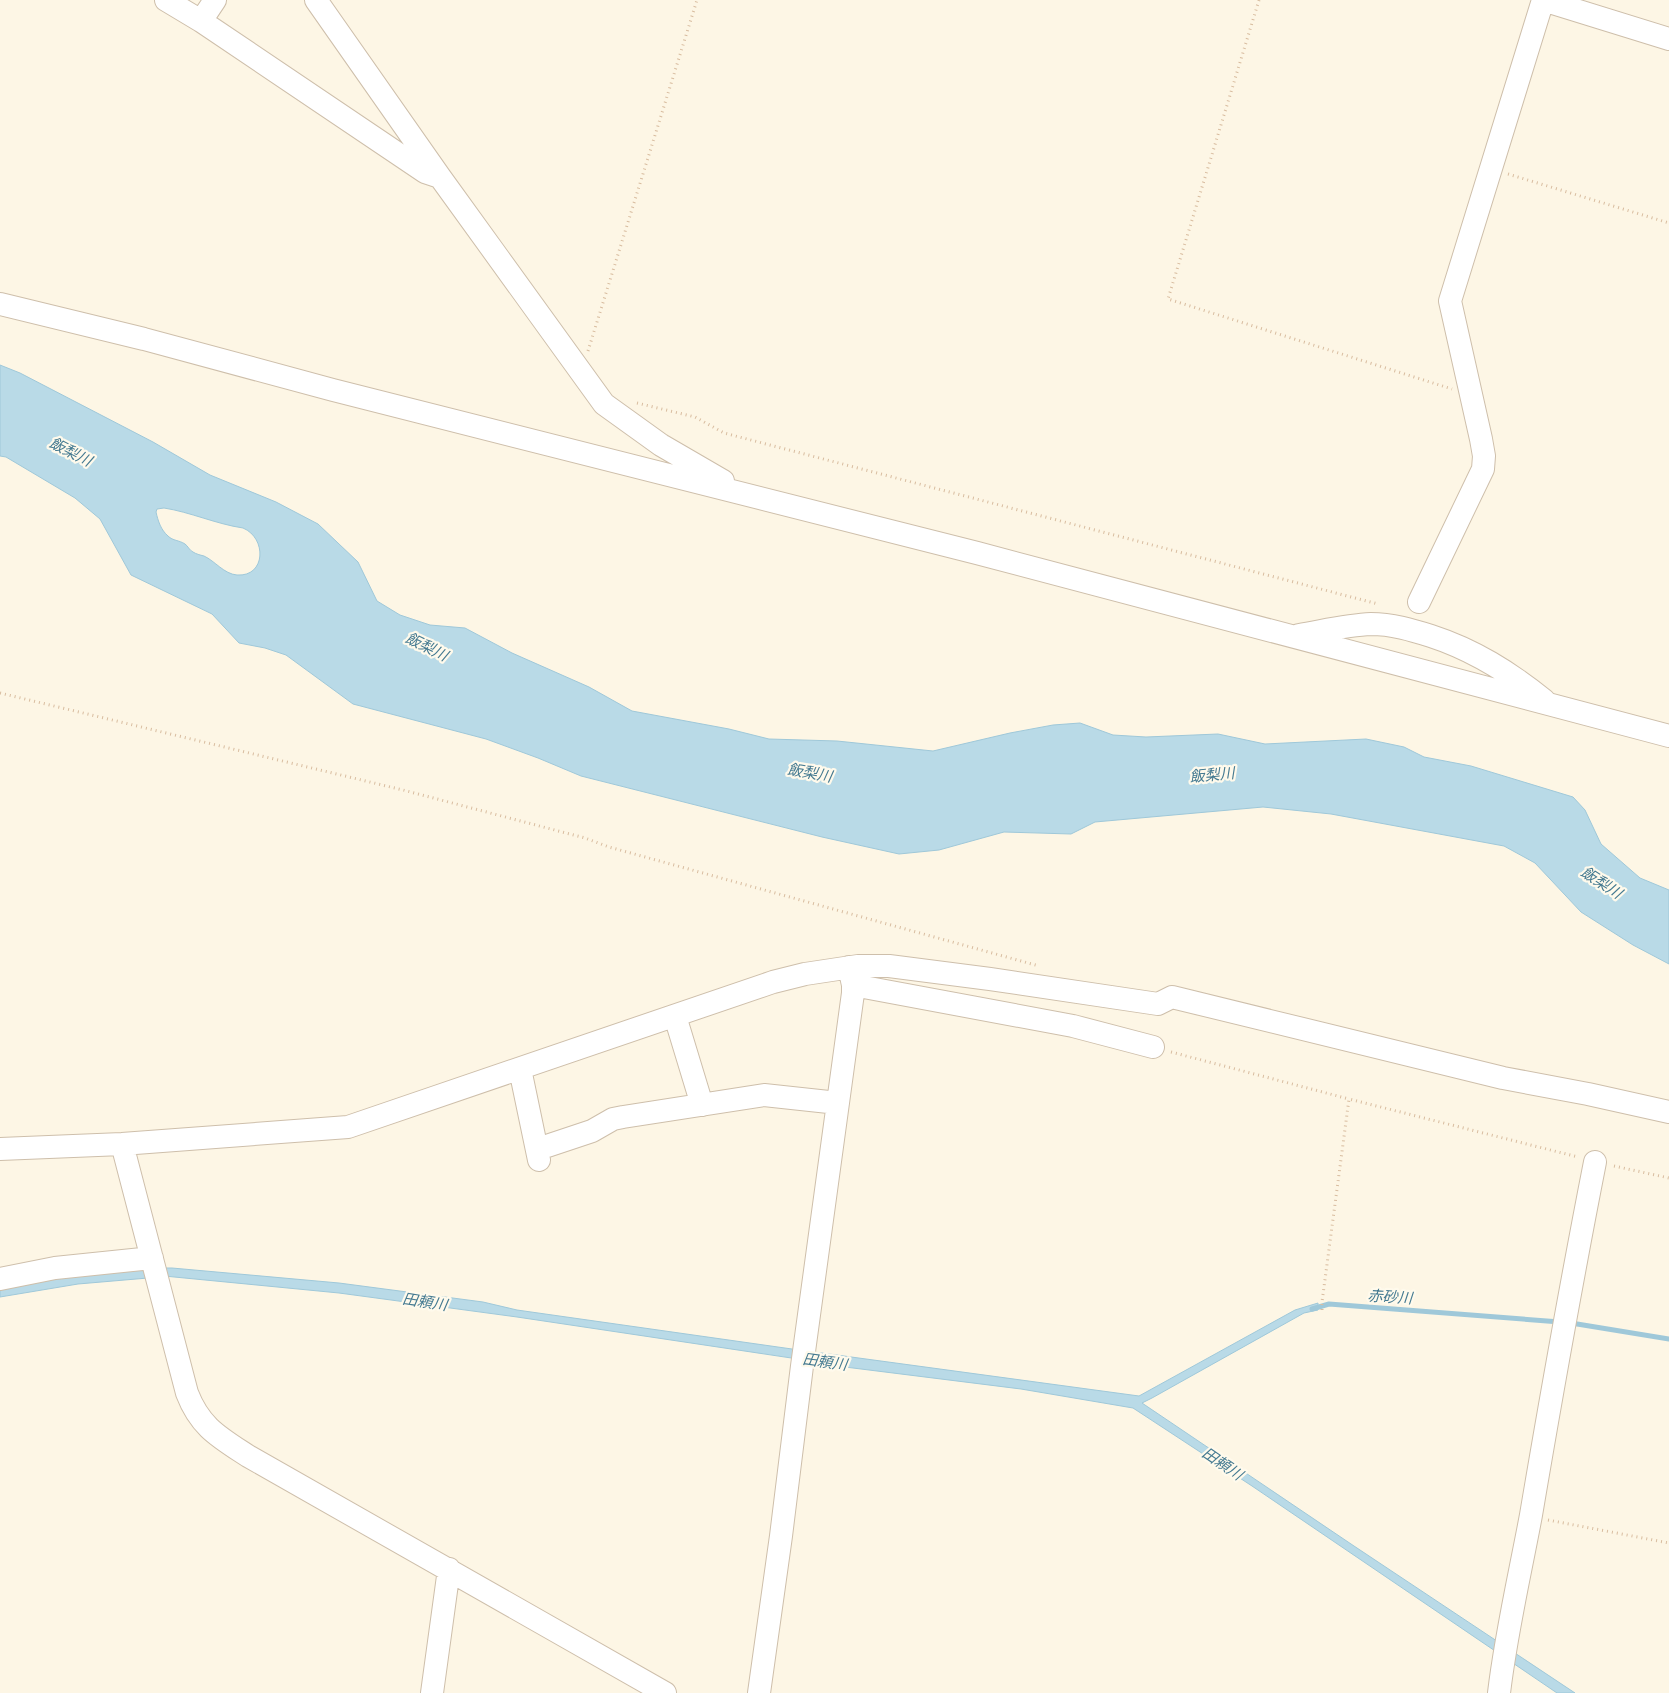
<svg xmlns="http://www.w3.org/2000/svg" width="1669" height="1693" viewBox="0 0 1669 1693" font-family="Commissioner,'Noto Sans JP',sans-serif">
<rect width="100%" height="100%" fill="#fdf6e5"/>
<path fill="#b9dae7" stroke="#9fc8d9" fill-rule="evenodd" d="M0 365 20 373 153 442 210 475 276 502 318 524 358 562 377 601 400 615 430 625 465 628 512 653 589 687 632 711 729 729 769 739 837 741 933 751 1010 733 1053 725 1080 723 1113 735 1146 737 1218 734 1265 744 1366 739 1404 747 1424 757 1471 766 1573 797 1585 810 1601 844 1640 878 1669 890V964L1633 945 1581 912 1535 863 1504 846 1331 814 1263 807 1095 822 1071 834 1004 832 939 850 899 854 822 837 581 776 538 758 486 739 353 704 286 655 265 648 239 643 212 614 131 575 100 519 75 498 6 457 0 456ZM164 508C190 512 216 524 243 528 267 538 266 577 237 575 224 574 215 561 204 556 200 555 196 554 193 552 189 550 188 546 185 544 179 540 173 541 168 536 161 530 158 521 156 512L157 509Z
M145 1266 148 1278 78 1284 0 1297V1288L48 1277Z
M163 1268H172L339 1283 483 1302 517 1310 799 1350 798 1359 517 1317 339 1293 164 1276Z
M1318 1303V1310L1304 1313 1152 1398 1142 1403 1354 1546 1575 1693H1557L1252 1486 1133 1408 1021 1389 805 1362 807 1351 1139 1396 1295 1310Z"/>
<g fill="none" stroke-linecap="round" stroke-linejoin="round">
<path stroke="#9fc8d9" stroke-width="5" d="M1312 1309 1329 1304 1560 1322
M1571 1323 1669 1339"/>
<g stroke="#cebfab" stroke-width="24">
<path id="minor" d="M166 0 201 21
M215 0 201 21 425 172 437 176
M316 0 440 177 604 404 661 445 723 481
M1543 0 1669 39
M0 304 144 339 333 390 977 553 1669 736
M1419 602 1483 469 1484 456 1481 439 1450 301 1543 0
M1299 635C1323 631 1347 625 1371 624 1392 624 1412 630 1431 636 1474 650 1509 672 1544 700
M853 985 1073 1026 1153 1047
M675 1016 702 1105
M520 1069 539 1160
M122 1144 187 1393C200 1427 219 1437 248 1456L665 1693
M0 1149 122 1144 348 1127 773 982 805 974 858 966H889L990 979 1158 1004 1172 997 1503 1078 1588 1094 1669 1112
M538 1149 592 1131 613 1119 623 1117 764 1095 838 1103
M0 1279 55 1268 152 1258
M432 1693 449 1569
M759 1693 781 1536 802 1366 853 993V985L849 967
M1499 1693C1506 1633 1520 1574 1531 1515 1551 1397 1572 1279 1595 1162"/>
</g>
<path stroke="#d8bc9f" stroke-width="3" stroke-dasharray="1 4" stroke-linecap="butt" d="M1259 0 1168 299 1452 389
M1508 174 1669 223
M588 351 697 0
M637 403 695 417 724 433 1378 604
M0 693 403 790 585 838 609 847 1039 966
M1171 1052 1349 1099
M1614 1166 1669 1178
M1322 1310V1302L1349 1099 1578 1157
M1548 1520 1669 1543"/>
<use href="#minor" stroke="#fff" stroke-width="22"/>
</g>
<g text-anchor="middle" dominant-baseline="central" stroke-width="4.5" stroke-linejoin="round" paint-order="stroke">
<g font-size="15" font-style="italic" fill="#457a91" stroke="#fffaec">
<text transform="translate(71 451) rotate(27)">飯梨川</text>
<text transform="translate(427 646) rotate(26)">飯梨川</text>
<text transform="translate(810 772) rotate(10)">飯梨川</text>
<text transform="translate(1212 774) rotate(-5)">飯梨川</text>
<text transform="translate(1602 882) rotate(33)">飯梨川</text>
<text transform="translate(1390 1296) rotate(4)">赤砂川</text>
<text transform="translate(425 1301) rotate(9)">田頼川</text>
<text transform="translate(825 1361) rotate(8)">田頼川</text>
<text transform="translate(1223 1463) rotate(34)">田頼川</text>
</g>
</g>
</svg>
